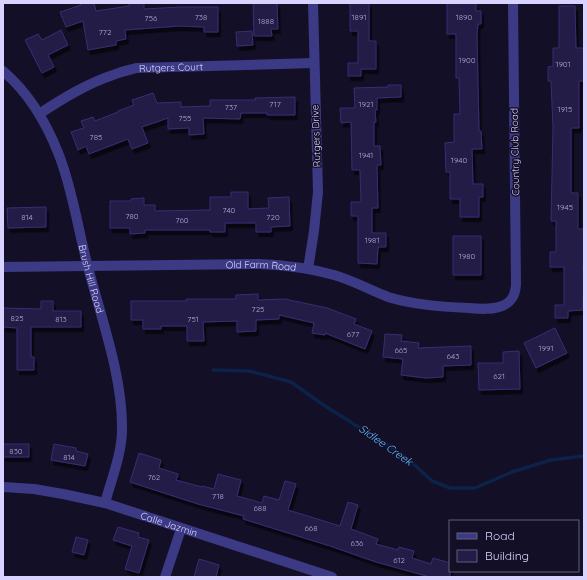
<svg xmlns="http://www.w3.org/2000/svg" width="587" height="580" viewBox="0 0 587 580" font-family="Quicksand,sans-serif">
<defs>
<filter id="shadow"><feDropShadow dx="2.5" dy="4.5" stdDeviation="0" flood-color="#0009"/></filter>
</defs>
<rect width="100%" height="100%" fill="#130f26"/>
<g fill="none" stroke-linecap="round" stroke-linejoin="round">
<path stroke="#0c2248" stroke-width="3.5" d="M213 370 249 371 291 382 322 404 406 457 432 481 450 488H475L512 472 551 460 584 456"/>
</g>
<path fill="#241b47" stroke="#3b2d73" filter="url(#shadow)" d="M80 3H94L96 11 129 6V3H144V9L180 7H218V32H204V27L179 26 125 30 126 39 116 41V45L88 50 83 21 66 27 60 12 81 5Z
M253 3H277L278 29H271L272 36H254Z
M350 3H369V41H376V69H361V76H348V63H358V31H350Z
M447 3H476V11H481V24H478L477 34 479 131H481L482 149H472L473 184H483V197H479V217H460V199H450V172H446L445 143 454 142V114H460L459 78H456V34H447Z
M559 6H575L576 48H584V81H579V128H571V193H578V229H584V266H583L584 297H583V310L568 311V318H555V305H564V267H550V252H556V221H551L553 128 551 81H548V67L553 66V48H559Z
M61 30 68 45 48 55 54 67 42 73 25 40 38 34 42 40Z
M252 31 253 45 237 46 236 32Z
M388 85H401V97L377 98V110H375L376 122H374V146H380L381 165H377L378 208H372V233H386V247H378L377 264 358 263V216H351V202H361L360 170H352L351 122 341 123 340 108H355L354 88 388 87Z
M153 93 157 103 181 102V107L210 106V100H256L255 98 295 97V115H267V113H241L240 119 203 118 204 134 189 135V128L168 129V118L142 127 148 143 132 149 128 139 89 154 86 146 78 150 71 132 84 128 81 121 93 117 95 121 118 112V111L134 105 132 100Z
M231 192H248V209L269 208 268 198 289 197 290 226 271 227V232H256V223H225V232H210V230H145V233L130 234V228H110V201H131V199L144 198V205H155V211L210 210V197H231Z
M46 207V227L8 228 7 208Z
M453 236H481V275H453Z
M258 294V300L285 299 327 308 356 319 354 324 372 331 365 349 325 333V335L312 333 314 323 279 315V319L256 320V331L237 332V321L203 322 204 341H187V326H161V329H143V320H131V301H187L186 299H236V295Z
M41 301H53V311H81V327H31V357H34V370H17V328L3 327V308L41 309Z
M555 328 567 353 536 368 524 343Z
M385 334 402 335 401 341 419 343 418 348 471 346V365L443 366V377L426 378 401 375 403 359 383 357Z
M519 351 520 389 479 390 478 363H503V352Z
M3 444H29V457H3Z
M54 444 76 448V451L88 454 85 466 51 460Z
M139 453 161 460 159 468 178 474 176 480 202 487V486L214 489 218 474 241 480 237 496 262 503 264 496 279 500 285 481 296 484 288 510 340 526 348 502 358 505 351 529 378 539 376 544 398 550 399 547 414 551 412 558 431 564 433 558 450 563V577H430L376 562 330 546 243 519 244 516 198 504 130 482Z
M118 527 139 533 138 537 149 540 139 573 125 569 132 546 113 540Z
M76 537 88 540 84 555 72 552Z
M199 559 219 565 216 577H194Z"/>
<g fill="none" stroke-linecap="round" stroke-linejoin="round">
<g stroke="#3d3a85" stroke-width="10">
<path id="s1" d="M3 71C29 93 47 124 59 155 73 191 78 230 88 267 101 318 123 377 122 430 122 453 111 481 105 503"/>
<path id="s2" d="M39 114C62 99 86 84 113 75 120 72 129 70 136 68L314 63"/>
<path id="s3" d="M3 267 259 264C284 265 309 268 334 275 352 280 370 290 388 297 414 305 442 307 469 308 480 309 492 310 502 306 512 302 515 295 516 285L513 3"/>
<path d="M308 269 314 231 318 192 313 3"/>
<path id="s4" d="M3 487 34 489 63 494 105 503 332 577"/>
<path d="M165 577 181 529"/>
</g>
</g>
<g text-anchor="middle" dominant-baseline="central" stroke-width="3" stroke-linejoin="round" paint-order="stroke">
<g font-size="8" fill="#aca6d1">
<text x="201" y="17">738</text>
<text x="359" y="17">1891</text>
<text x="464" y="17">1890</text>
<text x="151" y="18">756</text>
<text x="266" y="21">1888</text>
<text x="105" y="32">772</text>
<text x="467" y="60">1900</text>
<text x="563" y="64">1901</text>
<text x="275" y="104">717</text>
<text x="366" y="104">1921</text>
<text x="231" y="107">737</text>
<text x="565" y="109">1915</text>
<text x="185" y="118">755</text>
<text x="96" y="137">785</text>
<text x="366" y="155">1941</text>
<text x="459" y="160">1940</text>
<text x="565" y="207">1945</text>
<text x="229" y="210">740</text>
<text x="132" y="216">780</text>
<text x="27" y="217">814</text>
<text x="273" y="217">720</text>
<text x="182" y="220">760</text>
<text x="372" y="240">1981</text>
<text x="467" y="256">1980</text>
<text x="258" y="309">725</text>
<text x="17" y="318">825</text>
<text x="61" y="319">813</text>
<text x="193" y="319">751</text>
<text x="353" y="334">677</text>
<text x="546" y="348">1991</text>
<text x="401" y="350">665</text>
<text x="453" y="356">643</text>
<text x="499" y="376">621</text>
<text x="16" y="451">830</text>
<text x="69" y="457">814</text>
<text x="154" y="477">762</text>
<text x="218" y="496">718</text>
<text x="260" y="508">688</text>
<text x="311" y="528">668</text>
<text x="357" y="543">636</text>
<text x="399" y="560">612</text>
</g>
<g font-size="10" fill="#d9d4ff" stroke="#130f26">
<text stroke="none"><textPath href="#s2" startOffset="143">Rutgers Court</textPath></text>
<text transform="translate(316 136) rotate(-92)">Rutgers Drive</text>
<text transform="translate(515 152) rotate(-91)">Country Club Road</text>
<text stroke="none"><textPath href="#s3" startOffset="258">Old Farm Road</textPath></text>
<text stroke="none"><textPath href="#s1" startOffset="230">Brush Hill Road</textPath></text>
<text stroke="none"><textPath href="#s4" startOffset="171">Calle Jazmin</textPath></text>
</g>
<g font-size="11" font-style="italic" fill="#62b6ff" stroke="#130f26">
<text transform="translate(386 445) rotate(35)">Sidlee Creek</text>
</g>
</g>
<rect width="587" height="580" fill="none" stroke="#d9d4ff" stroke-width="8"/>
<rect x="449" y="520" width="130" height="52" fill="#130f26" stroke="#625e7d"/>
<rect x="457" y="533" width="20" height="6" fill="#3d3a85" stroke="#625e7d"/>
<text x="485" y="540" font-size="12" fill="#d9d4ff">Road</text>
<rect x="457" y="550" width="20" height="12" fill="#241b47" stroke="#625e7d"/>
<text x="485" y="560" font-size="12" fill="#d9d4ff">Building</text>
</svg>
